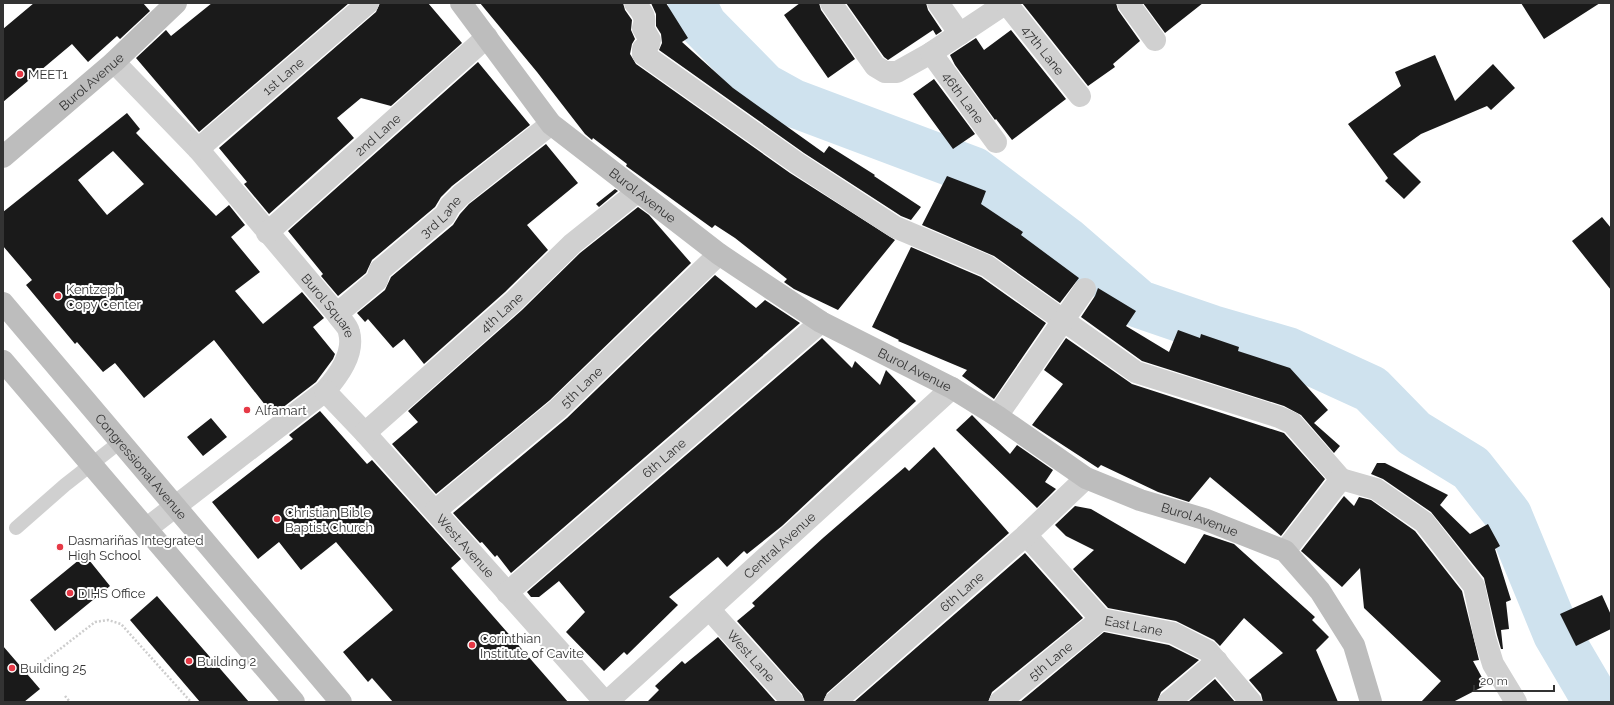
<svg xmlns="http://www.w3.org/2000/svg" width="1614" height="705" viewBox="0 0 1614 705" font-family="Raleway,sans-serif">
<rect width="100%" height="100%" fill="#fff"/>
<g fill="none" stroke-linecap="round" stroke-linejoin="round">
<path stroke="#cfe2ee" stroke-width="48" d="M692 3 703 25 764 87 793 103 974 171 1065 240 1139 304 1212 329 1288 351 1371 389 1414 433 1471 468 1508 515 1557 634 1597 702"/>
</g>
<path fill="#1a1a1a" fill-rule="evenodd" d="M34 3H143L150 11 120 39 117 36 88 62 72 44 3 102V29Z
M212 3H349L199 132 136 58 166 30 171 36Z
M380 3H428L462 43 391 106 361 98 337 118 354 138 269 214 244 184 247 182 219 148 376 12Z
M480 3H623L625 10 632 20 631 30 635 39 632 44 630 54 636 64 790 173 895 240 838 310 794 289 784 282 787 279 735 238 715 225 712 228 626 166 627 164 593 138 592 140 585 134 537 72Z
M651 3H666L688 38 682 42 733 88 824 153 829 146 875 175 874 176 921 207 911 220 901 216 804 153 659 50 662 43 661 34 656 26V14Z
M800 3H819L821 10 855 59 828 78 784 15Z
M846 3H926L928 10 942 31 936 35 933 30 888 60 884 57Z
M1022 3H1116L1118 10 1140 41 1113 64 1115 67 1088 86Z
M1143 3H1203L1165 33Z
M1521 3H1600L1544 39Z
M1011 30 1066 99 1012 140 996 119 995 120 955 65 950 55 976 38 984 50Z
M1435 55 1455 101 1493 64 1515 88 1491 110 1487 106 1421 134 1393 154 1421 182 1404 199 1385 181 1388 178 1348 124 1401 86 1395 72Z
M478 62 530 125 452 186 441 197 435 207 372 260 366 273 338 296 321 276 323 274 288 231Z
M934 79 975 134 953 149 913 94Z
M127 113 140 129 136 133 216 216 229 205 245 225 231 237 260 272 235 291 263 324 302 292 324 318 313 327 335 354 333 359 316 382 273 415 214 340 144 398 115 363 103 372 77 342 75 344 26 285 32 280 3 246V212ZM113 151 144 184 107 215 78 180Z
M546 144 578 183 527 225 548 250 505 292 424 364 404 339 393 348 368 319 365 322 357 313 385 290 391 277 453 225 460 214 469 204Z
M947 176 986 191 981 204 1023 232 1021 235 1079 278 1060 303 994 256 922 225Z
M615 189 618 191 599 207 596 204Z
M638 207 649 215 691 263 550 400 436 494 392 444 418 422 408 411 522 310 580 253Z
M1602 217 1611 228V290L1572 241Z
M911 247 981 277 1046 323 994 399 962 376 967 370 898 341 899 340 872 327Z
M715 275 756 308 765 300 800 323 511 573 497 555 495 557 482 542 480 543 453 513 567 418Z
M1098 288 1136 311 1126 326 1169 352 1178 330 1200 338 1201 334 1239 347 1238 351 1290 368 1328 410 1314 423 1340 446 1334 453 1301 415 1284 406 1142 361 1081 317 1095 296Z
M822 338 852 368 855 361 880 385 886 370 916 401 782 526 747 554 744 551 727 567 718 557 669 597 678 605 627 655 624 652 604 671 566 632 585 612 559 581 539 597H531L527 592Z
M1066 338 1132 384 1284 433 1325 479 1281 536 1210 477 1189 502 1158 492 1101 465 1098 468 1032 425 1063 384 1044 370Z
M320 411 367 464 372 460 461 559 451 568 568 702H393L372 678 368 682 343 652 393 610 336 542 301 570 279 542 258 559 212 502 293 439 289 435Z
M972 415 1010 454 1017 445 1053 470 1045 482 1056 489 1037 508 956 430Z
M211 418 227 437 203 456 187 437Z
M934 447 1009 533 827 693 823 702H805L802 694 737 621 755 606 752 603 823 538 905 467 909 471Z
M1377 463H1385L1448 495 1440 505 1470 534 1488 524 1500 546 1495 549 1511 600 1506 602 1509 629 1501 630 1503 649H1501L1497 635 1484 578 1431 512 1383 479 1371 474Z
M1344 496 1354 506 1359 497 1371 500 1415 531 1462 591 1479 660 1473 661 1486 685 1453 702H1421L1441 681 1364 608 1360 568 1342 587 1301 551Z
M1075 506 1091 509 1185 564 1204 534 1234 544 1315 617 1312 620 1329 637 1316 650 1338 702H1263L1261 694 1249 680 1283 653 1244 618 1220 646 1214 640 1176 621 1108 608 1073 569 1094 550 1066 536 1055 525Z
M1025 553 1083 618 992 692 988 702H854Z
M85 555 110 586 55 631 30 600Z
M1602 595 1611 615V629L1576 646 1560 614Z
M157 596 249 702H200L130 620Z
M1104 632 1169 645 1199 660 1161 692 1157 702H1020Z
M718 637 776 702H647L659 690 655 686 682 661 685 664Z
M3 646 40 689 24 702H3Z
M1215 679 1235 702H1188Z"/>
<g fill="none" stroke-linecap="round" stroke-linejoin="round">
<path stroke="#cdcdcd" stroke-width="2.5" stroke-dasharray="2 2" stroke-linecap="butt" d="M38 666 95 622 108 620 121 624 191 702
M65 696 70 702"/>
<path stroke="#d0d0d0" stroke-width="14" d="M16 528 65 485 120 442"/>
<g stroke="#d0d0d0" stroke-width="22">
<path d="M635 3C642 12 647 17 643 28L650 40 649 44 643 49V54L797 163 895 227 987 266 1136 372 1279 417 1292 423 1341 479"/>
<path d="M831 3 875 66 885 72H897L931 53 1006 3"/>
<path d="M938 3 960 34"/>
<path id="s1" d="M1006 3 1080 96"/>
<path d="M1128 3 1155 40"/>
<path id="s2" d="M931 53 996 142"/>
<path id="s3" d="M114 62 198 149 337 314C340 319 348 326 349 332 355 354 338 376 325 391L146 529"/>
<path id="s4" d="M198 149 368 3"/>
<path id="s5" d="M267 233 487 37"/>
<path id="s6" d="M337 314 377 280 380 270 445 215 450 206 461 195 551 124"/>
<path id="s7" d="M325 391 365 433 605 702"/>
<path d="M997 416 1085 289"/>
<path id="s8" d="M365 433 514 301 572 244 637 192"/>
<path id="s9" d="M435 511 558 409 719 254"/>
<path id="s10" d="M1026 535 1101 619 1173 633 1208 651 1251 702"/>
<path d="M1285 551 1341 479 1376 489 1424 522 1474 586 1485 638 1493 664 1516 702"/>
<path id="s11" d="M507 593 821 322"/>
<path id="s12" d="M709 609 793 702"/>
<path id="s13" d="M607 702 952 388"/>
<path id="s14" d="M835 702 1026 535 1086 478"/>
<path id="s15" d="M1000 702 1101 619"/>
<path d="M1169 702 1217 661"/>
</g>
<g stroke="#bdbdbd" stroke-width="22">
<path id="s16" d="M461 3 551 124 719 254 821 322 952 388 997 416 1086 478 1140 500 1204 519 1285 551 1320 591 1354 645 1371 702"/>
<path id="s17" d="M3 157 114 62 176 3"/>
<path id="s18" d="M3 303 341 702"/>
<path d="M3 361 294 702"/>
</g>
</g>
<g fill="#e63946" stroke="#fff" stroke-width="1.5">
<circle cx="20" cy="74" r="4"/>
<circle cx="58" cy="296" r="4"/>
<circle cx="247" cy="410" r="4"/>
<circle cx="277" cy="519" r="4"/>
<circle cx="60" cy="547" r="4"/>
<circle cx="70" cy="593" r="4"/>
<circle cx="472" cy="645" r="4"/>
<circle cx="189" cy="661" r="4"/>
<circle cx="12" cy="668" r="4"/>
</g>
<g text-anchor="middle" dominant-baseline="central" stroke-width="4" stroke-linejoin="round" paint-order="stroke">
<g font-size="13" fill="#333" stroke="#fff">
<text stroke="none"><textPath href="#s1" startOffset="60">47th Lane</textPath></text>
<text stroke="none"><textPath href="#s4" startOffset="112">1st Lane</textPath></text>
<text stroke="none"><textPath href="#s17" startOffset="116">Burol Avenue</textPath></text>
<text stroke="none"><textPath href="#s2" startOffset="55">46th Lane</textPath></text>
<text stroke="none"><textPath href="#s5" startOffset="148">2nd Lane</textPath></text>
<text stroke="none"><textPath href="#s16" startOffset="267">Burol Avenue</textPath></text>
<text stroke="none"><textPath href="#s6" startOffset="144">3rd Lane</textPath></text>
<text stroke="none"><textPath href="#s3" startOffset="325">Burol Square</textPath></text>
<text stroke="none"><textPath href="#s8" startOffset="182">4th Lane</textPath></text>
<text stroke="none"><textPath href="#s16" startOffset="591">Burol Avenue</textPath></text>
<text stroke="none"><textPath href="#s9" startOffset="192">5th Lane</textPath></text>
<text stroke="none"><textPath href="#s11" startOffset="207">6th Lane</textPath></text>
<text stroke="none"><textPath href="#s18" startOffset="214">Congressional Avenue</textPath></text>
<text stroke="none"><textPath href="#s16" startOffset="915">Burol Avenue</textPath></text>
<text stroke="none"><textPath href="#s13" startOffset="233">Central Avenue</textPath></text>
<text stroke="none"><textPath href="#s7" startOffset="209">West Avenue</textPath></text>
<text stroke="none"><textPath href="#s14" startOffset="168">6th Lane</textPath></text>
<text stroke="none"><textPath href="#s10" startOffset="146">East Lane</textPath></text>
<text stroke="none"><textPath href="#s12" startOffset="63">West Lane</textPath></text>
<text stroke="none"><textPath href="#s15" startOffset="65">5th Lane</textPath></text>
</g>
<g font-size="13" fill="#333" stroke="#fff" text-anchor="start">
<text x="28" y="74">MEET1</text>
<text x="66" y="289">Kentzeph<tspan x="66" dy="15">Copy Center</tspan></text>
<text x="255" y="410">Alfamart</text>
<text x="285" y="512">Christian Bible<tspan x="285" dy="15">Baptist Church</tspan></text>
<text x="68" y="540">Dasmariñas Integrated<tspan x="68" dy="15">High School</tspan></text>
<text x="78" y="593">DIHS Office</text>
<text x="480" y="638">Corinthian<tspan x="480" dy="15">Institute of Cavite</tspan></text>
<text x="197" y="661">Building 2</text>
<text x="20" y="668">Building 25</text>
</g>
</g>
<rect width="1614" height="705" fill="none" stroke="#333333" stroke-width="8"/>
<path d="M1474 685v6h80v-6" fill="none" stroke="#333333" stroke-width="2"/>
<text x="1480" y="685" font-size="12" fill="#333333" stroke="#ffffff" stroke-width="3" paint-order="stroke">20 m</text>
</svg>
